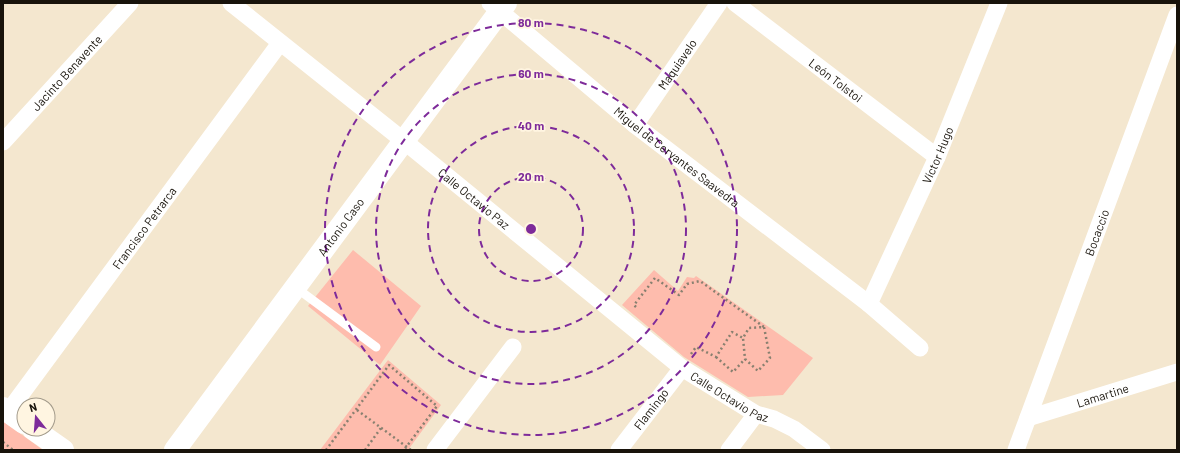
<svg xmlns="http://www.w3.org/2000/svg" width="1180" height="453" viewBox="0 0 1180 453" font-family="Barlow,sans-serif">
<rect width="100%" height="100%" fill="#f4e7cf"/>
<path fill="#febcad" d="M353 250 421 306 380 365 308 306Z
M654 270 678 291 687 277 694 278 696 276 813 358 783 395 748 397 684 357 622 305Z
M388 360 441 405 408 450H320Z
M3 421 43 450H3Z"/>
<g fill="none" stroke-linecap="round" stroke-linejoin="round">
<path stroke="#898070" stroke-width="2.5" stroke-dasharray="2 3" stroke-linecap="butt" d="M636 307 634 305 655 278 679 295 687 284 700 281 764 327
M691 354 696 347 716 357 732 332 743 338 749 328 764 327 770 358 758 371 745 359 743 338
M716 357 733 372 745 359
M357 410 411 450
M3 442 13 450
M326 450 389 365 437 406 404 450
M365 450 381 428"/>
<path stroke="#fff" stroke-width="9" d="M295 287 376 347"/>
<g stroke="#fff" stroke-width="17">
<path id="s1" d="M231 3 404 141 682 368 756 414 774 419 794 429 822 450"/>
<path id="s2" d="M490 3 635 125 869 304 920 348"/>
<path id="s3" d="M735 3 937 157"/>
<path id="s4" d="M635 125 719 3"/>
<path id="s5" d="M3 142 130 3"/>
<path id="s6" d="M869 304 937 157 999 3"/>
<path id="s7" d="M8 412 280 43"/>
<path id="s8" d="M1028 418 1177 372"/>
<path d="M435 450 513 347"/>
<path id="s9" d="M619 450 682 368"/>
<path d="M729 450 756 414"/>
<path id="s10" d="M1016 450 1177 15"/>
</g>
<g stroke="#fff" stroke-width="22">
<path d="M3 408 24 423"/>
<path d="M33 429 63 450"/>
<path id="s11" d="M175 450 506 3"/>
</g>
</g>
<g fill="none" stroke="#7e2b9a" stroke-width="2" stroke-dasharray="7 5">
<circle cx="531" cy="229" r="52"/>
<circle cx="531" cy="229" r="103"/>
<circle cx="531" cy="229" r="155"/>
<circle cx="531" cy="229" r="206"/>
</g>
<g text-anchor="middle" dominant-baseline="central" stroke-width="3.5" stroke-linejoin="round" paint-order="stroke">
<g font-size="12" fill="#18130b" stroke="#fff5e1">
<text stroke="none"><textPath href="#s4" startOffset="74">Maquiavelo</textPath></text>
<text stroke="none"><textPath href="#s5" startOffset="94">Jacinto Benavente</textPath></text>
<text stroke="none"><textPath href="#s3" startOffset="127">León Tolstoi</textPath></text>
<text stroke="none"><textPath href="#s6" startOffset="164">Víctor Hugo</textPath></text>
<text stroke="none"><textPath href="#s2" startOffset="242">Miguel de Cervantes Saavedra</textPath></text>
<text stroke="none"><textPath href="#s1" startOffset="312">Calle Octavio Paz</textPath></text>
<text stroke="none"><textPath href="#s11" startOffset="278">Antonio Caso</textPath></text>
<text stroke="none"><textPath href="#s7" startOffset="229">Francisco Petrarca</textPath></text>
<text stroke="none"><textPath href="#s10" startOffset="232">Bocaccio</textPath></text>
<text stroke="none"><textPath href="#s1" startOffset="636">Calle Octavio Paz</textPath></text>
<text stroke="none"><textPath href="#s8" startOffset="78">Lamartine</textPath></text>
<text stroke="none"><textPath href="#s9" startOffset="52">Flamingo</textPath></text>
</g>
</g>
<circle cx="531" cy="229" r="6" fill="#7e2b9a" stroke="#fff5e1" stroke-width="2"/>
<g font-size="12" text-anchor="middle" font-weight="bold" fill="#7e2b9a" stroke="#fff5e1" stroke-width="3.5" stroke-linejoin="round" paint-order="stroke">
<text x="531" y="27">80 m</text>
<text x="531" y="78">60 m</text>
<text x="531" y="130">40 m</text>
<text x="531" y="181">20 m</text>
</g>
<rect width="1180" height="453" fill="none" stroke="#18130b" stroke-width="8"/>
<g transform="translate(36 417) rotate(343)"><circle r="19" fill="#fff5e1" stroke="#a39b8b"/>
<path d="M0-3L7 15L0 10L-7 15Z" fill="#7e2b9a"/>
<text y="-6" font-size="11" font-weight="bold" text-anchor="middle" fill="#18130b">N</text>
</g>
</svg>
